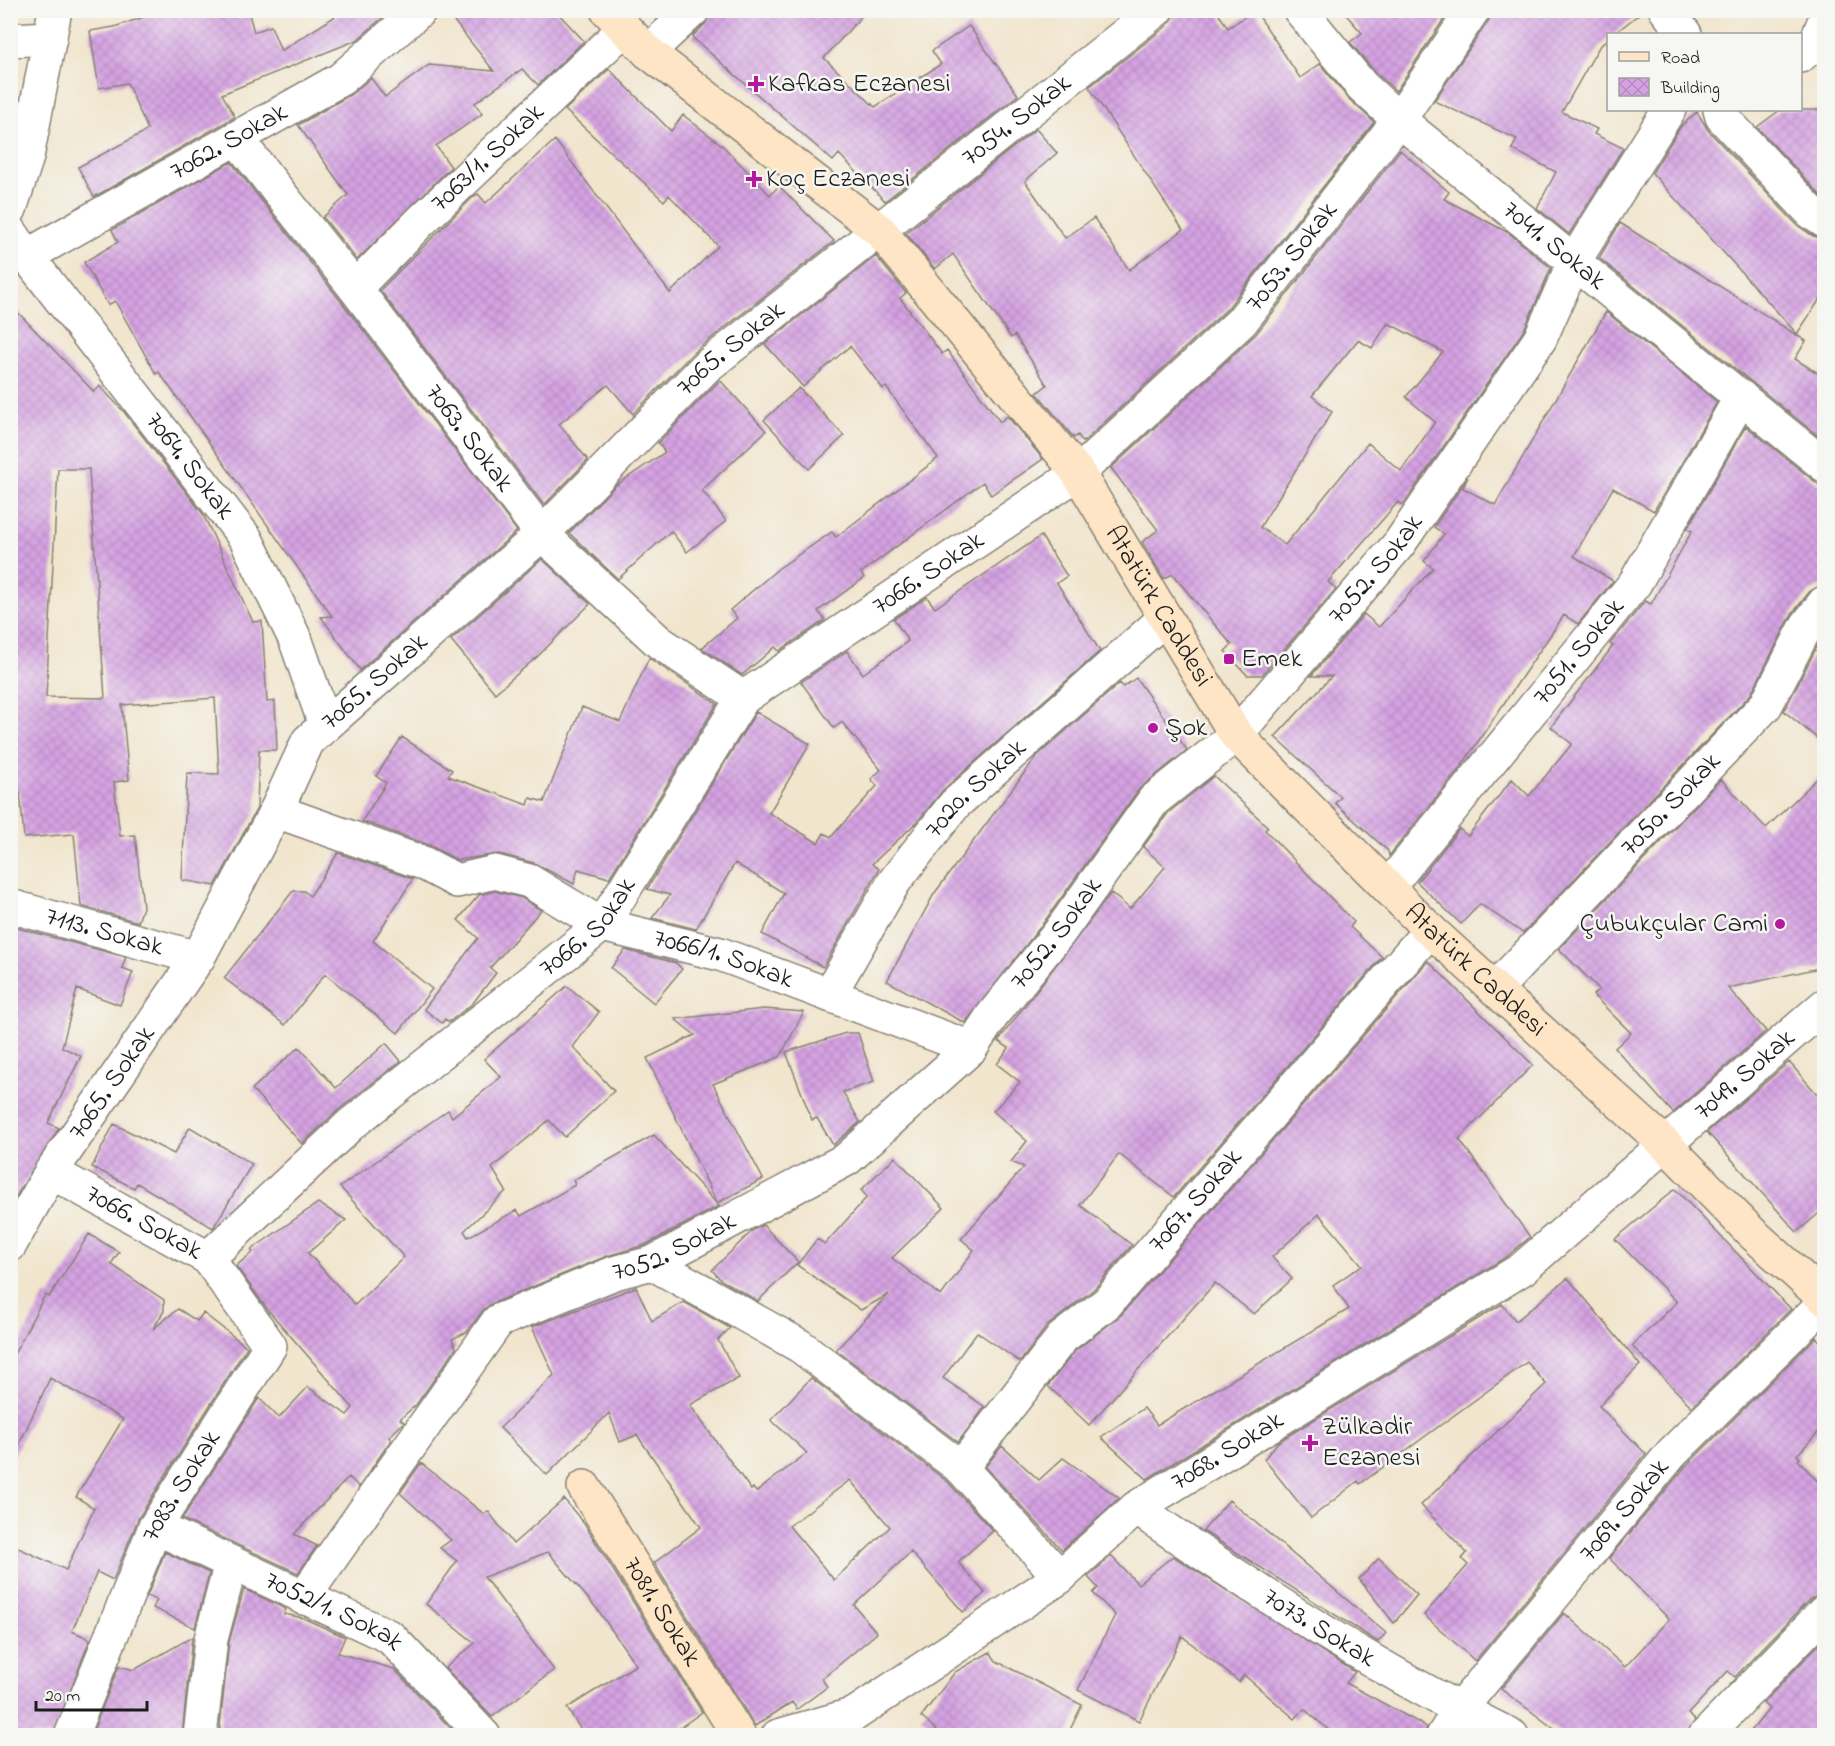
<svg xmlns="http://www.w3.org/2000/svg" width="1835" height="1746" viewBox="0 0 1835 1746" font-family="'Indie Flower',sans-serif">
<defs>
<pattern id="building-cross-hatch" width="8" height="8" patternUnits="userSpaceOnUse" patternTransform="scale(1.5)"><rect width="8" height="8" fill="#d5a2e2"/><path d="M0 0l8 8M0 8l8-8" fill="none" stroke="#b68bc1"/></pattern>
</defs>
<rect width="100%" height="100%" fill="#f6f6f2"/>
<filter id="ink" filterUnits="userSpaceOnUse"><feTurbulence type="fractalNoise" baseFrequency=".0167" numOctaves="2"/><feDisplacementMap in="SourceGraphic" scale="12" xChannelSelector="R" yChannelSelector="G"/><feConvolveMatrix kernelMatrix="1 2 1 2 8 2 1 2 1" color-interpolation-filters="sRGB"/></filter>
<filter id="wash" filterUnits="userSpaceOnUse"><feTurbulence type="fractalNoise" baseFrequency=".008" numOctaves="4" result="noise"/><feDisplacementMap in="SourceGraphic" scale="24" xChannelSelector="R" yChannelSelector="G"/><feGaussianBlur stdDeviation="1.35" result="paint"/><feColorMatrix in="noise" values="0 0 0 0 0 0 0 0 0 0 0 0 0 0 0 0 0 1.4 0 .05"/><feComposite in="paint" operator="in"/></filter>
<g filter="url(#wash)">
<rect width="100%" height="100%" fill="#f1e5cd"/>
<g id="blocks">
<path fill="url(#building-cross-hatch)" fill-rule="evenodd" d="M165 10H248L254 32 271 26 281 51 345 10H391L357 40 222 94 235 117 94 197 78 167 148 130 127 83 99 88 90 31 114 27Z
M445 10H555L584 41 538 85 522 69 475 103 482 114 436 146 451 167 357 260 323 217 348 195 298 125 350 95 371 78 385 97 429 65 494 71Z
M711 10H867L824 58 875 107 941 64 932 51 969 26 1018 95 885 201 839 154 833 161 692 37 706 23Z
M1179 10H1216L1228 28 1255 10 1300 78 1320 64 1348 98 1374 122 1227 309 1083 442 1078 435 1074 438 1037 393 1047 385 1015 335 1011 338 953 254 935 269 906 233 1036 129 1057 153 1025 181 1065 238 1094 218 1129 270 1183 230 1089 87 1168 25Z
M1342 10H1450L1396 91 1376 73 1350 42 1362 33Z
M1492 10H1644L1614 34H1608V39L1599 47 1562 112 1597 129 1594 134 1623 148 1569 234 1537 208 1556 172 1512 149 1517 139 1434 101 1489 20Z
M609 69 671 131 683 115 723 146 770 195 779 186 834 241 694 352 633 414 608 385 559 424 588 460 544 505 380 290 473 197 478 194 486 203 555 140 670 293 718 246 669 195 664 201 565 110Z
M1780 110H1824V199L1757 127Z
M1697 112 1708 130 1797 225 1813 236 1824 239V293L1797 334 1652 173 1681 126Z
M1400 150 1449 192 1444 199 1509 233 1551 268 1524 330 1403 505 1398 502 1328 582 1336 589 1262 675H1247L1225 651 1232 645 1172 574 1164 579 1142 542 1158 530 1111 468 1256 334ZM1388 323 1443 352 1406 397 1435 422 1401 471 1368 443 1285 545 1260 527 1332 412 1312 396 1358 340 1372 348Z
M231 162 340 300 517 531 360 670 321 617 332 616 159 372 156 374 115 301 108 305 84 262 118 242 112 230Z
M1620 223 1806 341 1795 359 1824 377V422L1817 435 1599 258Z
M876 256 906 293 900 298 942 354 947 350 1000 422 1007 416 1043 459 991 495 983 482 861 573 864 578 818 611 825 620 779 651 775 647 742 675 702 648 737 618 730 610 779 568 832 532 836 537 938 458 886 387 883 389 850 346 803 387 765 344Z
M10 304 94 392 100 386 124 412 203 514 253 622 262 621 267 702 275 701 277 750H259L257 808 215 886 182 880 187 773 219 774 215 698 122 705 129 780 114 782 120 836 135 835 143 907 138 922 81 906 74 834 24 838 20 792H10ZM58 469H89L105 698 46 697Z
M1606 312 1717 402 1654 511 1613 488 1574 556 1613 581 1578 624 1564 615 1460 768 1389 856 1388 851 1335 803 1341 797 1275 737 1332 676H1311L1364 614 1379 627 1433 568 1424 561 1444 534 1434 527 1468 477 1463 488 1495 505Z
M720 380 766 431 702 490 726 521 687 552 671 531 618 579 569 533 615 486 665 452 658 443Z
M799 388 844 436 809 469 764 420Z
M1746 426 1824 489V585L1810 591 1792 614 1751 694 1523 933 1480 904 1461 924 1417 882 1459 829 1468 836 1512 779 1529 796 1572 744 1551 727 1613 646 1610 644 1645 601 1651 604 1692 531 1687 529Z
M1041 536 1067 576 1057 583 1100 651 943 790 917 822 872 864 879 869 823 967 762 934 784 893 735 863 696 929 652 918 670 895 647 889 756 712 810 744 769 813 818 843 824 833 831 837 877 786 871 779 881 770 842 722 834 728 801 682 847 651 863 674 908 641 894 619 927 597 935 608Z
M542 559 590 604 537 657 495 693 451 640Z
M1824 633V744L1784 711Z
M649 658 717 704 609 878 578 869 574 884 534 863 499 854 457 860 429 845 362 821 386 783 376 776 402 737 452 770 448 776 528 805 530 798 544 802 582 707 620 722Z
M1136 678 1187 750 1139 789 1044 922 965 1023 887 981 934 894 1036 757 1120 683 1123 687Z
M1824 772V967L1728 988 1766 1031 1673 1113 1615 1048 1631 1033 1593 995 1599 989 1559 949 1721 779 1766 828Z
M1214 776 1268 827 1265 830 1354 922 1350 927 1382 957 1174 1197 1119 1154 1080 1205 1132 1245 1094 1289 1047 1326 1020 1362 977 1332 943 1378 985 1407 958 1442 836 1350 889 1294 861 1310 797 1265 817 1239 825 1244 867 1197 861 1190 895 1157 944 1208 892 1258 941 1296 974 1250 961 1239 1024 1167 1011 1162 1027 1141 993 1111 1020 1082 997 1064 1009 1048 998 1041 1111 893 1130 909 1165 867 1143 847 1168 813Z
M338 853 413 879 373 941 432 989 398 1033 325 974 285 1025 224 978 293 891H304L310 896Z
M495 891 522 898 541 910 490 968 496 973 473 1003 449 1022 445 1019 442 1023 424 1009 478 938 458 920 479 895Z
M10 926 126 957 122 968 133 972 120 1005 77 989 62 1047 81 1056 48 1123 59 1128 10 1206Z
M625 950 676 963 682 969 654 1003 611 968Z
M1428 961 1533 1065 1459 1139 1530 1237 1506 1257 1147 1479 1101 1437 1144 1408 1157 1425 1349 1309 1333 1285 1362 1265 1319 1214 1272 1257 1292 1279 1254 1314 1215 1283 1089 1425 1048 1386 1075 1351 1121 1315Z
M567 986 599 1012 573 1047 614 1091 565 1137 549 1120 492 1168 506 1191 464 1231 468 1237 517 1210 521 1216 575 1185 573 1180 654 1135 719 1206 645 1245 607 1256 491 1304 483 1310 467 1332 452 1339 456 1348 416 1405 400 1419 404 1422 389 1437 391 1440 359 1487 349 1477 294 1534 317 1546 298 1573 182 1519 259 1398 279 1418 308 1387 347 1415 353 1408 268 1310 236 1266 253 1252 251 1250 318 1203 346 1220 308 1253 355 1305 404 1257 340 1187 448 1110 452 1117 501 1077 484 1059Z
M764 1009 804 1012 780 1057 713 1084 763 1179 717 1203 647 1058 695 1035 675 1019Z
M846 1033H858L874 1082 843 1092 860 1122 833 1145 817 1118 812 1120 786 1052Z
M386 1043 401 1061 338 1110 302 1144 252 1089 299 1047 336 1088Z
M1789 1062 1824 1102V1209L1797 1232 1707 1132Z
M114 1124 174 1154 190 1127 252 1164 213 1228 137 1183 134 1188 92 1167Z
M1675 1189 1791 1309 1692 1407 1632 1346 1677 1302 1615 1239Z
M763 1225 798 1262 758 1301 721 1280 712 1270 753 1230Z
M89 1234 119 1252 111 1264 164 1300V1311L153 1329 178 1309 197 1321 203 1313 247 1347 139 1517 113 1580 97 1572 72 1631 90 1639 53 1736H10V1544L66 1570 94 1508 76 1497 123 1419 50 1378 10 1464V1362L45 1295 49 1297Z
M1568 1278 1640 1365 1599 1406 1646 1454 1475 1661 1424 1615 1468 1565 1462 1559 1467 1553 1421 1505 1546 1384 1527 1362 1360 1484 1358 1481 1311 1518 1264 1459 1278 1442 1502 1304 1516 1321Z
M636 1287 652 1321 684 1302 730 1328 718 1340 739 1378 690 1405 751 1490 753 1488 756 1492 807 1453 771 1420 811 1378 948 1482 993 1531 958 1562 985 1593 963 1612 911 1552 854 1605 877 1633 822 1679 827 1687 797 1709 792 1702 755 1726 654 1563 701 1527 637 1435 620 1442 609 1413 547 1475 500 1428 554 1375 532 1327ZM850 1480 890 1527 834 1580 789 1526Z
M1816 1337 1824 1346V1426L1797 1455 1800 1458 1798 1460 1824 1488V1594L1810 1599 1735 1677 1728 1671 1688 1714 1695 1720 1687 1736H1564L1501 1689 1564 1613 1625 1667 1669 1619 1609 1558 1686 1466Z
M1002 1446 1039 1480 1063 1458 1119 1498 1062 1550 985 1467Z
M421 1463 484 1514 488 1511 513 1544 564 1499 585 1525 702 1712 668 1736H585L567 1708 636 1665 598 1610 548 1552 484 1577 554 1670 492 1717 445 1668 475 1643 426 1604 457 1561 440 1548 451 1540 400 1493Z
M1229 1500 1386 1633 1378 1642 1203 1531Z
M165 1552 209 1573 195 1628 153 1608 157 1600 147 1596Z
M1111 1556 1138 1584 1173 1556 1355 1672 1346 1683 1427 1727 1424 1736H1336L1304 1709 1295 1719 1244 1675 1239 1682 1182 1636 1139 1721 1078 1690 1115 1615 1093 1593 1098 1588 1088 1577Z
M1379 1558 1417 1595 1394 1623 1359 1579Z
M244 1589 286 1609 284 1614 303 1618 345 1637 338 1653 394 1669 458 1736H219L229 1642Z
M192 1637 182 1736H91L119 1666 134 1670Z
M1824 1639V1736H1747L1769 1709 1763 1703Z
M990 1652 996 1661 1082 1705 1067 1736H944L921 1717 955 1672Z"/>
</g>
</g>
<g filter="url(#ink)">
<use href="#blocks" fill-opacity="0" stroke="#868074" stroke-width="1.5"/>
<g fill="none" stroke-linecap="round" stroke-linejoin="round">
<g stroke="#868074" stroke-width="36">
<g id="street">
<path id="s1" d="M1300 10 1362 86 1399 120 1824 465"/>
<path d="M1666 10 1685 34"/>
<path d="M10 40 50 38"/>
<path d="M648 52 693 10"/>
<path d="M1800 56 1815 44 1824 22"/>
<path d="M1720 110 1722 117 1811 212 1824 221"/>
<path id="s2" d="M236 138 355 288 542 534 659 642 743 698"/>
<path d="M10 209 27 157 55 10"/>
<path id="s3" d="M10 231 27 256 246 539 296 641 325 724"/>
<path id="s4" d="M27 256 341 79 420 10"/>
<path id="s5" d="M355 288 420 222 624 29"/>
<path id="s6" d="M276 811 423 863 457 881 495 872 529 881 602 925 720 954 971 1048"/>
<path id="s7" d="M1388 887 1635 583 1741 397"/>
<path id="s8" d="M10 906 198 958"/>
<path id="s9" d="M1495 989 1766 705 1807 625 1824 603"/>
<path id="s10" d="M829 995 894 882 955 804 1164 619"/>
<path id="s11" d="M51 1172 208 1258 350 1125 602 925 743 698 1078 473 1241 322 1399 120 1473 10"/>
<path id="s12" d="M10 1245 51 1172 198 958 276 811 308 741 542 534 706 367 1156 10"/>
<path d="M652 1263 800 1346 961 1468 1060 1577"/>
<path id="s13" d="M961 1468 1062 1338 1107 1303 1430 930"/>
<path id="s14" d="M1136 1508C1256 1591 1380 1671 1512 1736"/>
<path id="s15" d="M155 1527 390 1637 484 1736"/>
<path id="s16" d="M303 1598 498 1321 614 1273 652 1263 847 1159 971 1048 992 1016 1059 933 1154 800 1236 735 1399 544 1540 339 1575 260 1669 110"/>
<path id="s17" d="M71 1736 155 1527 270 1346 208 1258"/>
<path d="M200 1736 211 1639 231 1563"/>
<path id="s18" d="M778 1736 855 1714 1060 1577 1136 1508 1522 1269 1824 1006"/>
<path id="s19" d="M1443 1736 1459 1710 1672 1453 1824 1303"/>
<path d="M1705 1736 1824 1612"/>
</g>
</g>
<g stroke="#868074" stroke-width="36">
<g id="secondary">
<path id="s20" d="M607 10 648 52 880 231 1078 473 1236 735 1430 930 1664 1143 1751 1232 1824 1298"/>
<path id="s21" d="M584 1487 739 1736"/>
</g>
</g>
<use href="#street" stroke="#fff" stroke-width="33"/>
<use href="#secondary" stroke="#fde5c5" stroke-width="33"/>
</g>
</g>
<g fill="#b5179e" stroke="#f6f6f2" stroke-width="2">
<path d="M753 75h6v6h6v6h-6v6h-6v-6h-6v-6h6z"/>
<path d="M751 170h6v6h6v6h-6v6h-6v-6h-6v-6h6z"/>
<rect x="1223" y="653" width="12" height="12" rx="3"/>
<circle cx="1153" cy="728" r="6"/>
<circle cx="1780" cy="924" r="6"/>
<path d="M1307 1434h6v6h6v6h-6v6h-6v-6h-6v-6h6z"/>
</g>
<g text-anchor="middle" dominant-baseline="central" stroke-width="5" stroke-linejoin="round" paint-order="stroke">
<g font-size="27" fill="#1c1c1c" stroke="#f6f6f2" text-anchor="start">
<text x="768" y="84">Kafkas Eczanesi</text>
<text x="766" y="179">Koç Eczanesi</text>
<text x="1241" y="659">Emek</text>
<text x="1165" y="728">Şok</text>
<text x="1768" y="924" text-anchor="end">Çubukçular Cami</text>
<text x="1322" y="1427">Zülkadir<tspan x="1322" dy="31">Eczanesi</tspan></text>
</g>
<g font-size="27" fill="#1c1c1c" stroke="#f6f6f2">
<text stroke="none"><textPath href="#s12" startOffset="1530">7054. Sokak</textPath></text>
<text stroke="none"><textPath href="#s4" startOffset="232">7062. Sokak</textPath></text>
<text stroke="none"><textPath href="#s5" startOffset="186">7063/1. Sokak</textPath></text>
<text stroke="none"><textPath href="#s1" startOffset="348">7041. Sokak</textPath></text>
<text stroke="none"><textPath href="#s11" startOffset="1671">7053. Sokak</textPath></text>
<text stroke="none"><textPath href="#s12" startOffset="1164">7065. Sokak</textPath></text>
<text stroke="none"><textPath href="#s2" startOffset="380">7063. Sokak</textPath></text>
<text stroke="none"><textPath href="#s3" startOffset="296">7064. Sokak</textPath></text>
<text stroke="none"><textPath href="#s16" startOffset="1521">7052. Sokak</textPath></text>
<text stroke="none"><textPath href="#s11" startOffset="1186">7066. Sokak</textPath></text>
<text stroke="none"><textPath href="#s20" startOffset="820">Atatürk Caddesi</textPath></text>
<text stroke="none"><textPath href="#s7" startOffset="303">7051. Sokak</textPath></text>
<text stroke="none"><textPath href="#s12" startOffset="676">7065. Sokak</textPath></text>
<text stroke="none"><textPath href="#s10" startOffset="255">7020. Sokak</textPath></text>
<text stroke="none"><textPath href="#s9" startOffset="255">7050. Sokak</textPath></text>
<text stroke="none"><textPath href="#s11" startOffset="684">7066. Sokak</textPath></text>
<text stroke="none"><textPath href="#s8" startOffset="98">7113. Sokak</textPath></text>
<text stroke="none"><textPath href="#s16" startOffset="1034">7052. Sokak</textPath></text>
<text stroke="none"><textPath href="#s6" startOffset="480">7066/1. Sokak</textPath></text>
<text stroke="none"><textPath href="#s20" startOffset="1306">Atatürk Caddesi</textPath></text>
<text stroke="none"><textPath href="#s18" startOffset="1179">7049. Sokak</textPath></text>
<text stroke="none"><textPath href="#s12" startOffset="192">7065. Sokak</textPath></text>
<text stroke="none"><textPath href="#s13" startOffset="357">7067. Sokak</textPath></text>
<text stroke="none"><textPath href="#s11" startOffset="106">7066. Sokak</textPath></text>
<text stroke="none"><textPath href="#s16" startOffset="530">7052. Sokak</textPath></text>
<text stroke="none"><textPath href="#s18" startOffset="537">7068. Sokak</textPath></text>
<text stroke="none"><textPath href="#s17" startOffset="274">7083. Sokak</textPath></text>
<text stroke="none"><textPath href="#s19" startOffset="290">7069. Sokak</textPath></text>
<text stroke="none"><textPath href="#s21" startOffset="147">7081. Sokak</textPath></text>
<text stroke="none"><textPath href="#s15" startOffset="198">7052/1. Sokak</textPath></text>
<text stroke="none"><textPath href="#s14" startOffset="219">7073. Sokak</textPath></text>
</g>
</g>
<rect width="1835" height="1746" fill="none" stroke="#f6f6f2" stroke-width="36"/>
<rect x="1607" y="33" width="195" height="78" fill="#f6f6f2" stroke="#9f9f9c" stroke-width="1.5"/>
<rect x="1619" y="52" width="30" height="9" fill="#fde5c5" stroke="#9f9f9c" stroke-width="1.5"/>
<text x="1661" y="63" font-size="18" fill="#1c1c1c">Road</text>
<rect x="1619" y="78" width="30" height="18" fill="url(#building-cross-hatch)" stroke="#9f9f9c" stroke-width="1.5"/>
<text x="1661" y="93" font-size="18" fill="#1c1c1c">Building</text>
<path d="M36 1701v9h111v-9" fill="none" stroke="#1c1c1c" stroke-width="3"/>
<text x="45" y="1701" font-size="18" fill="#1c1c1c" stroke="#f6f6f2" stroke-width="4.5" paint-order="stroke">20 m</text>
</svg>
